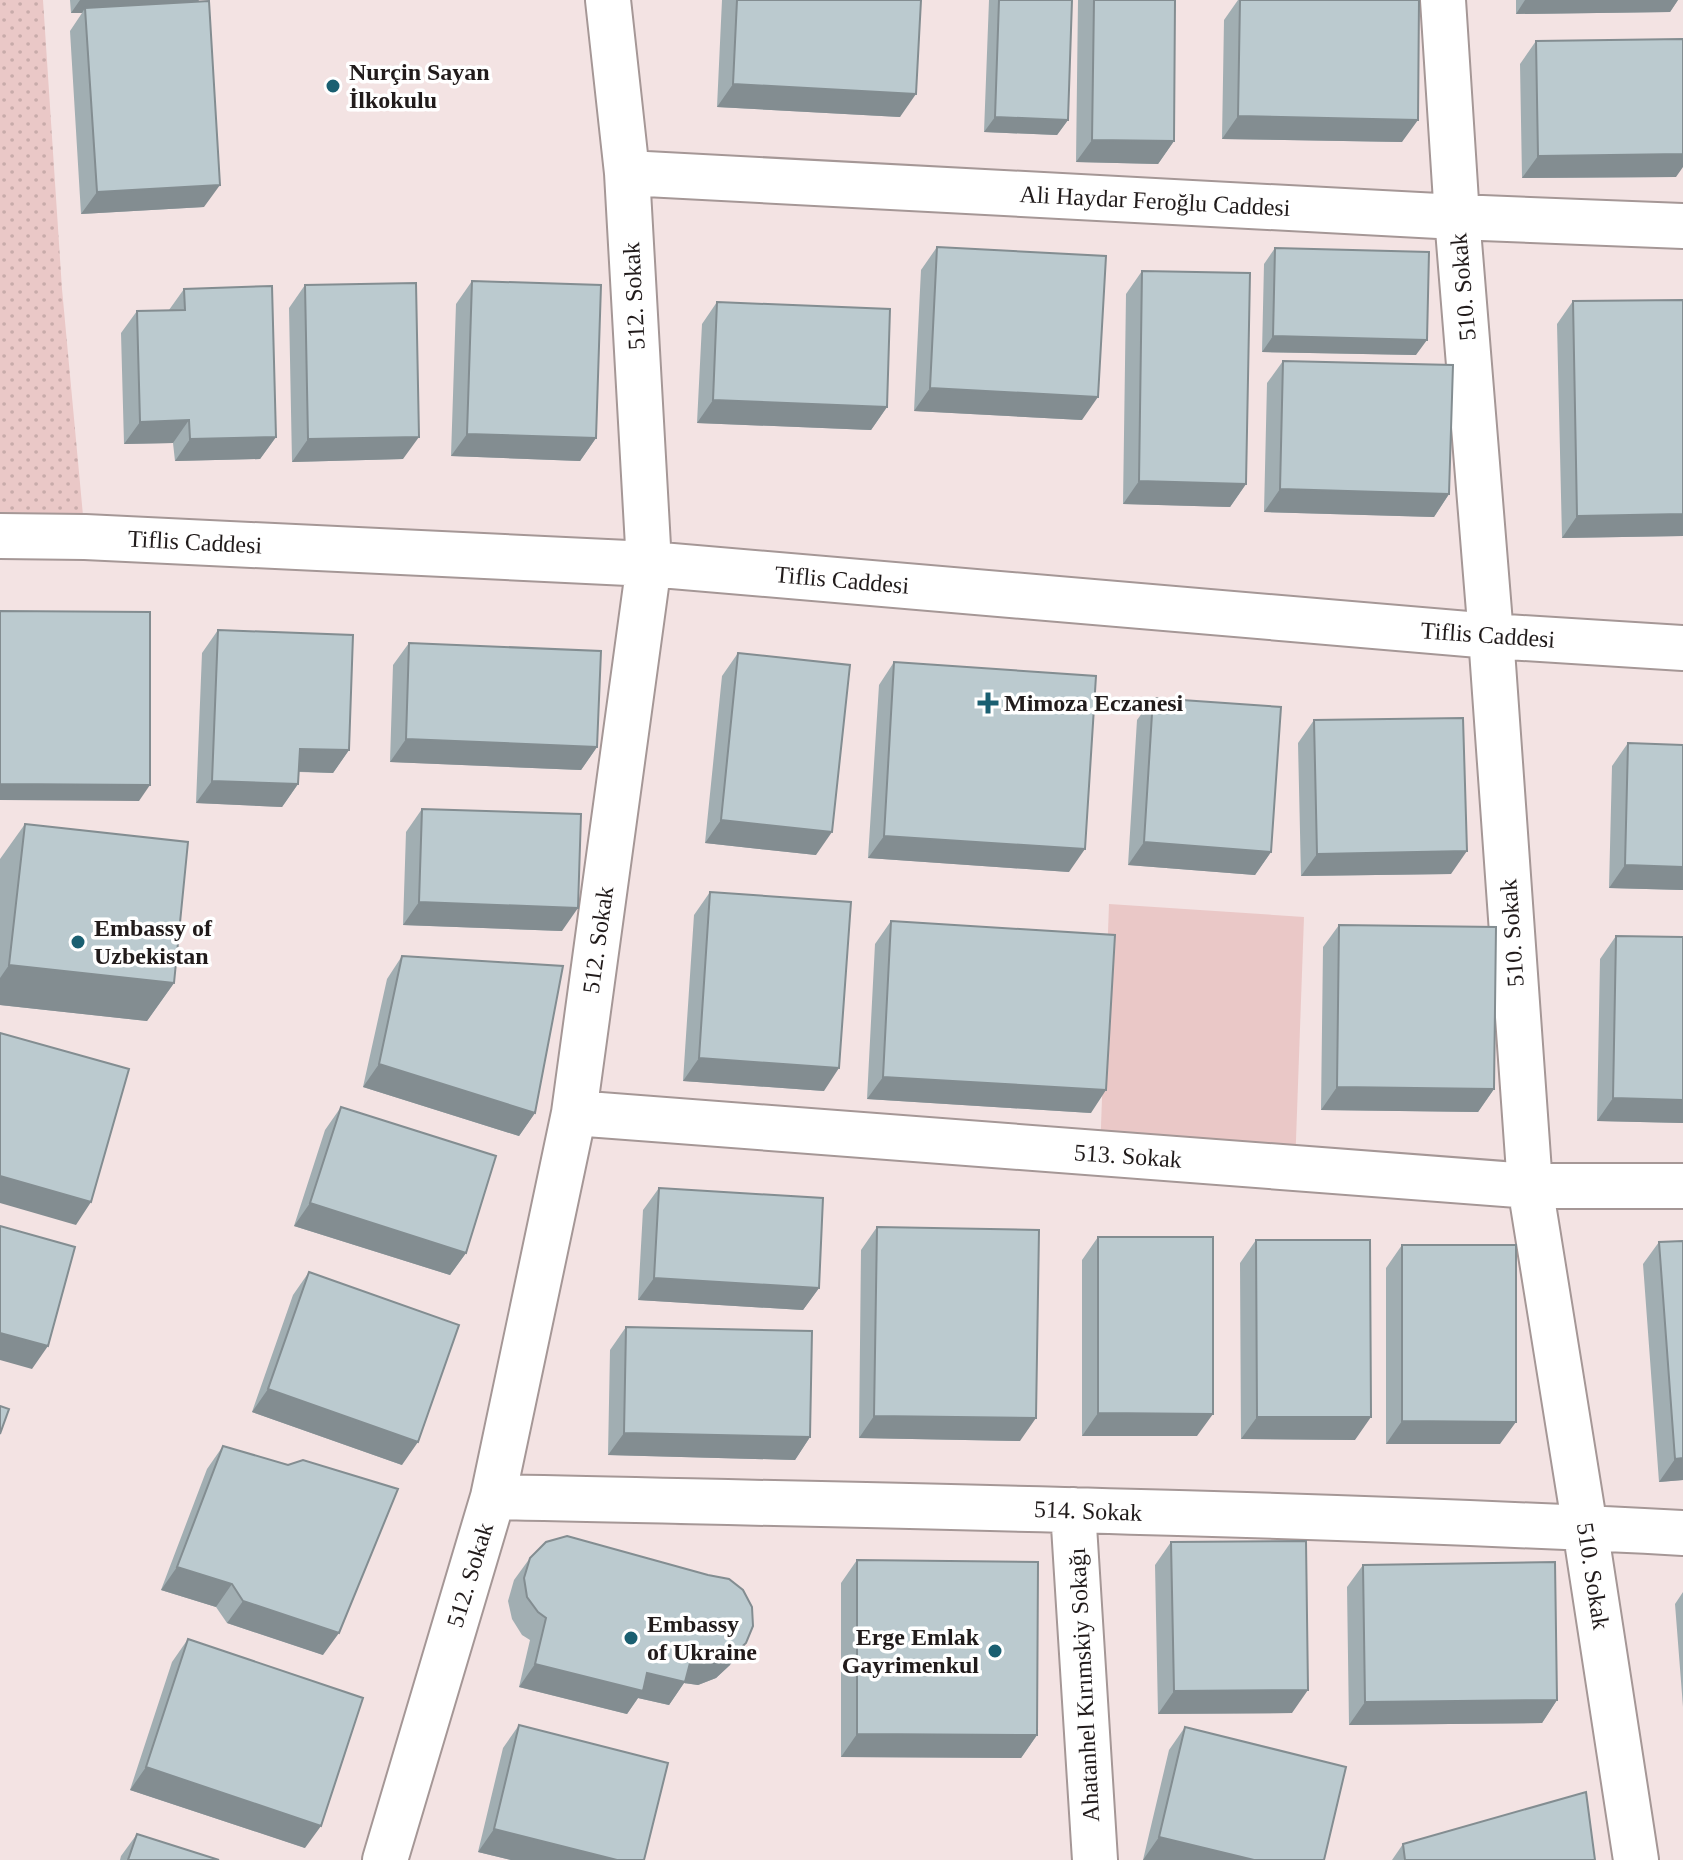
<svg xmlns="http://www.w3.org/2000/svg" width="1683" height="1860" viewBox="0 0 1683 1860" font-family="Georgia,serif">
<defs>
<pattern id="park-dots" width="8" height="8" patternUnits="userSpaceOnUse" patternTransform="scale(2)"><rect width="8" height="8" fill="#eac8c7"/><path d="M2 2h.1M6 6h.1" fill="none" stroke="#c8abaa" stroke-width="1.8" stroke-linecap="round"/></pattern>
</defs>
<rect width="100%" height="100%" fill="#f3e3e3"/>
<path fill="#eac8c7" d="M1109 904 1304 917 1295 1168 1100 1154Z"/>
<path fill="url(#park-dots)" d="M0 0H43L62 289 85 537 0 536Z"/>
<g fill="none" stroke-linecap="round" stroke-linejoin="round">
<g stroke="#a59796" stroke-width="48">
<path id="minor" d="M1443 0 1457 217 1491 636 1530 1186 1585 1528 1636 1860
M627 173 1457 217 1683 226
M0 536 85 537 649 564 1491 636 1683 648
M574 1113 1530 1186H1683
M493 1497C890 1506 1287 1512 1683 1533
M1073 1510 1095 1860
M385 1860 493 1497 574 1113 649 564 627 173 608 0"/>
</g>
<use href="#minor" stroke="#fff" stroke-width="44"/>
</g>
<path fill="#a1aeb2" d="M70 0H199L198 1 204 207 81 214 70 31 82 13H71Z
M722 0H921L900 117 717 107Z
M989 0H1072L1068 120 1057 135 984 132Z
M1078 0H1175L1174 141 1158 164 1076 162Z
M1238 0H1419L1402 142 1222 139 1224 20Z
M1516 0H1678L1670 12 1516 14Z
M1536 41 1676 177 1522 178 1520 64Z
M937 247 1082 420 914 411 921 270Z
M1275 248 1416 355 1262 352 1264 264Z
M1142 271 1246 484 1230 507 1123 504 1126 294Z
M472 281 596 438 580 461 451 456 456 304Z
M305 285 403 459 292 462 289 308Z
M184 289 276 437 260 459 175 461 173 443 124 444 121 333 137 311 169 310Z
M1573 301 1683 536 1562 538 1557 324Z
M717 302 887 407 871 430 697 423 702 324Z
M1283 361 1449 494 1434 517 1264 512 1267 383Z
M218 630 349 750 333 773 299 772 298 784 282 807 196 803 202 653Z
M409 643 597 747 581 770 390 762 393 665Z
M738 653 816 855 705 843 722 676Z
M894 662 1069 872 868 858 879 685Z
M1153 698 1271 852 1255 875 1128 865 1137 720Z
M1314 720 1451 874 1301 876 1298 743Z
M1628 743 1683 745V890L1609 888 1612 766Z
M422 809 562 931 403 925 406 832Z
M25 824 174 983 147 1021 0 1005V859Z
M710 892 824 1091 683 1081 694 915Z
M891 921 1091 1113 867 1099 875 944Z
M1339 925 1494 1089 1478 1112 1321 1110 1323 947Z
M1616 936 1683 1123 1597 1121 1600 959Z
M402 956 535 1113 519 1136 363 1087 387 979Z
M341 1107 466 1253 450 1275 294 1226 325 1130Z
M659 1188 819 1288 803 1310 638 1300 643 1210Z
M877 1227 1020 1441 859 1438 861 1250Z
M1098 1237 1197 1436H1082V1260Z
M1256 1240 1355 1440 1241 1439 1240 1263Z
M1683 1241V1480L1659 1482 1643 1264 1659 1242Z
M1402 1245 1500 1444H1386V1268Z
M309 1272 402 1465 252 1412 293 1295Z
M626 1327 810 1437 795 1460 608 1455 610 1350Z
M223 1446 288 1465 323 1655 227 1623 216 1607 161 1590 207 1469Z
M1171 1542 1292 1713 1158 1714 1155 1565Z
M530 1558 730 1665 716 1678 698 1685 684 1683 669 1705 638 1698 627 1714 519 1687 530 1640 522 1635 512 1619 508 1601 514 1580Z
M857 1560 1037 1735 1021 1758 841 1757V1583Z
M1363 1565 1557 1700 1542 1723 1349 1725 1347 1587Z
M1683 1592V1707L1675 1604Z
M188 1639 305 1848 130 1790 172 1662Z
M519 1725 644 1860H511L478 1852 503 1748Z
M1185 1727 1324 1860H1143L1169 1750Z
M137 1834 219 1860H120L121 1856Z
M1403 1844 1595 1860H1392Z"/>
<path fill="#838d91" d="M80 0H199L195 6 85 8 82 13H71Z
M1525 0H1678L1670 12 1516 14Z
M733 84 916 94 900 117 717 107Z
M1238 116 1418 120 1402 142 1222 139Z
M995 117 1068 120 1057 135 984 132Z
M1092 140 1174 141 1158 164 1076 162Z
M1683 154V167L1676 177 1522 178 1538 156Z
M220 185 204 207 81 214 97 192Z
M1273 336 1427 340 1416 355 1262 352Z
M930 388 1098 397 1082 420 914 411Z
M713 400 887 407 871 430 697 423Z
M189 420 173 443 124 444 140 422Z
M467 434 596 438 580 461 451 456Z
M276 437 260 459 175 461 190 439Z
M419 437 403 459 292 462 308 439Z
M1139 481 1246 484 1230 507 1123 504Z
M1280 489 1449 494 1434 517 1264 512Z
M1683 514V536L1562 538 1577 516Z
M406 739 597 747 581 770 390 762Z
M300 749 349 750 333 773 284 771Z
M212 781 298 784 282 807 196 803Z
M0 784 150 785 139 801 0 800Z
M721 820 832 832 816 855 705 843Z
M884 836 1085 849 1069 872 868 858Z
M1144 842 1271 852 1255 875 1128 865Z
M1467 851 1451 874 1301 876 1317 854Z
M1625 865 1683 867V890L1609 888Z
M419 902 578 908 562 931 403 925Z
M9 965 174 983 147 1021 0 1005V978Z
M699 1058 839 1068 824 1091 683 1081Z
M379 1064 535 1113 519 1136 363 1087Z
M883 1077 1106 1090 1091 1113 867 1099Z
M1337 1087 1494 1089 1478 1112 1321 1110Z
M1613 1098 1683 1100V1123L1597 1121Z
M0 1176 91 1202 76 1225 0 1203Z
M310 1203 466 1253 450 1275 294 1226Z
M654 1278 819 1288 803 1310 638 1300Z
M0 1333 48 1346 32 1369 0 1360Z
M268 1389 418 1442 402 1465 252 1412Z
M1098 1413 1213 1414 1197 1436H1082Z
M874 1416 1036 1418 1020 1441 859 1438Z
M1257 1417H1371L1355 1440 1241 1439Z
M1402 1421 1516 1422 1500 1444H1386Z
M624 1433 810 1437 795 1460 608 1455Z
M1683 1458V1480L1659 1482 1675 1459Z
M177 1567 232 1584 216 1607 161 1590Z
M243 1601 339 1633 323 1655 227 1623Z
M746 1643 730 1665 716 1678 698 1685 684 1683 669 1705 638 1698 627 1714 519 1687 535 1664 647 1673Z
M1308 1690 1292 1713 1158 1714 1174 1691Z
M1557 1700 1542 1723 1349 1725 1365 1702Z
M857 1734 1037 1735 1021 1758 841 1757Z
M146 1767 321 1826 305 1848 130 1790Z
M494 1829 617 1860H511L478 1852Z
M1159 1837 1254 1860H1143Z"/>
<path fill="#bbcacf" stroke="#838d91" stroke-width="2" d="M737 0H921L916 94 733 84Z
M999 0H1072L1068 120 995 117Z
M1094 0H1175L1174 141 1092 140Z
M1240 0H1419L1418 120 1238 116Z
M209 1 220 185 97 192 85 8Z
M1683 39V154L1538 156 1536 41Z
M937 247 1106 256 1098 397 930 388Z
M1275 248 1429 252 1427 340 1273 336Z
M1142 271 1250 273 1246 484 1139 481Z
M472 281 601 285 596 438 467 434Z
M416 283 419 437 308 439 305 285Z
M272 286 276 437 190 439 189 420 140 422 137 311 185 310 184 289Z
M1683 300V514L1577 516 1573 301Z
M717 302 890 309 887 407 713 400Z
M1283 361 1453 365 1449 494 1280 489Z
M0 611 150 612V785L0 784Z
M218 630 353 635 349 750 300 749 298 784 212 781Z
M409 643 601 651 597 747 406 739Z
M738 653 850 665 832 832 721 820Z
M894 662 1096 676 1085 849 884 836Z
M1153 698 1281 707 1271 852 1144 842Z
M1463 718 1467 851 1317 854 1314 720Z
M1628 743 1683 745V867L1625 865Z
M422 809 581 814 578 908 419 902Z
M25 824 188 842 174 983 9 965Z
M710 892 851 902 839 1068 699 1058Z
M891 921 1115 935 1106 1090 883 1077Z
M1339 925 1496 927 1494 1089 1337 1087Z
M1616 936 1683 937V1100L1613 1098Z
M402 956 563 966 535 1113 379 1064Z
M0 1033 129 1069 91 1202 0 1176Z
M341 1107 496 1156 466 1253 310 1203Z
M659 1188 823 1198 819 1288 654 1278Z
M0 1226 75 1247 48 1346 0 1333Z
M877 1227 1039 1230 1036 1418 874 1416Z
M1098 1237H1213V1414L1098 1413Z
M1256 1240H1370L1371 1417H1257Z
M1683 1241V1458L1675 1459 1659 1242Z
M1402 1245H1516V1422L1402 1421Z
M309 1272 459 1325 418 1442 268 1389Z
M626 1327 812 1331 810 1437 624 1433Z
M0 1406 9 1409 0 1434Z
M223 1446 288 1465 303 1460 398 1489 339 1633 243 1601 232 1584 177 1567Z
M567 1536 708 1575 729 1579 743 1590 752 1607 753 1626 746 1643 732 1656 714 1662 691 1659 685 1682 647 1673 643 1691 535 1664 546 1618 538 1612 527 1597 524 1578 530 1558 546 1542Z
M1306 1541 1308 1690 1174 1691 1171 1542Z
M857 1560 1038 1562 1037 1735 857 1734Z
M1555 1562 1557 1700 1365 1702 1363 1565Z
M188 1639 363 1698 321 1826 146 1767Z
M519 1725 668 1763 644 1860H617L494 1829Z
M1185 1727 1346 1767 1324 1860H1254L1159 1837Z
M1586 1792 1595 1860H1405L1403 1844Z
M137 1834 219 1860H128Z"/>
<g fill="#1a5f71" stroke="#fff" stroke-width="3">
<circle cx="333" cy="86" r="8"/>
<path d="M984 691h8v8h8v8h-8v8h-8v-8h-8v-8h8z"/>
<circle cx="78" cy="942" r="8"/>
<circle cx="631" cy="1638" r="8"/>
<circle cx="995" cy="1651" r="8"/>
</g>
<g text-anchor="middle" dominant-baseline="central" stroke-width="7" stroke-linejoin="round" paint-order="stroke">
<g font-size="24" font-weight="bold" fill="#211b1b" stroke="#fff" text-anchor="start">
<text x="349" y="72">Nurçin Sayan<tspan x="349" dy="28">İlkokulu</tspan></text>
<text x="1004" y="703">Mimoza Eczanesi</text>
<text x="94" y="928">Embassy of<tspan x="94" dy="28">Uzbekistan</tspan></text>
<text x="647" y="1624">Embassy<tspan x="647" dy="28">of Ukraine</tspan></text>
<text x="979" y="1637" text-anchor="end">Erge Emlak<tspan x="979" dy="28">Gayrimenkul</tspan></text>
</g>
<g font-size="24" fill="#211b1b" stroke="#fff">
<text transform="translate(1155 201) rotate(3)">Ali Haydar Feroğlu Caddesi</text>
<text transform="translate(1463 287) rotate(-95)">510. Sokak</text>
<text transform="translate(634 296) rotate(-93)">512. Sokak</text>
<text transform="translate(195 542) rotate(3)">Tiflis Caddesi</text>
<text transform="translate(842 580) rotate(5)">Tiflis Caddesi</text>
<text transform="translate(1488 635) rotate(4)">Tiflis Caddesi</text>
<text transform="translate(1512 933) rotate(-94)">510. Sokak</text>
<text transform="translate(598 940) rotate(-82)">512. Sokak</text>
<text transform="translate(1128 1156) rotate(4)">513. Sokak</text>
<text transform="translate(1088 1511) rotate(2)">514. Sokak</text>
<text transform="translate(470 1575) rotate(-73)">512. Sokak</text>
<text transform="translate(1593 1576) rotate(81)">510. Sokak</text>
<text transform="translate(1084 1685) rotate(-93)">Ahatanhel Kırımskiy Sokağı</text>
</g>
</g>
</svg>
